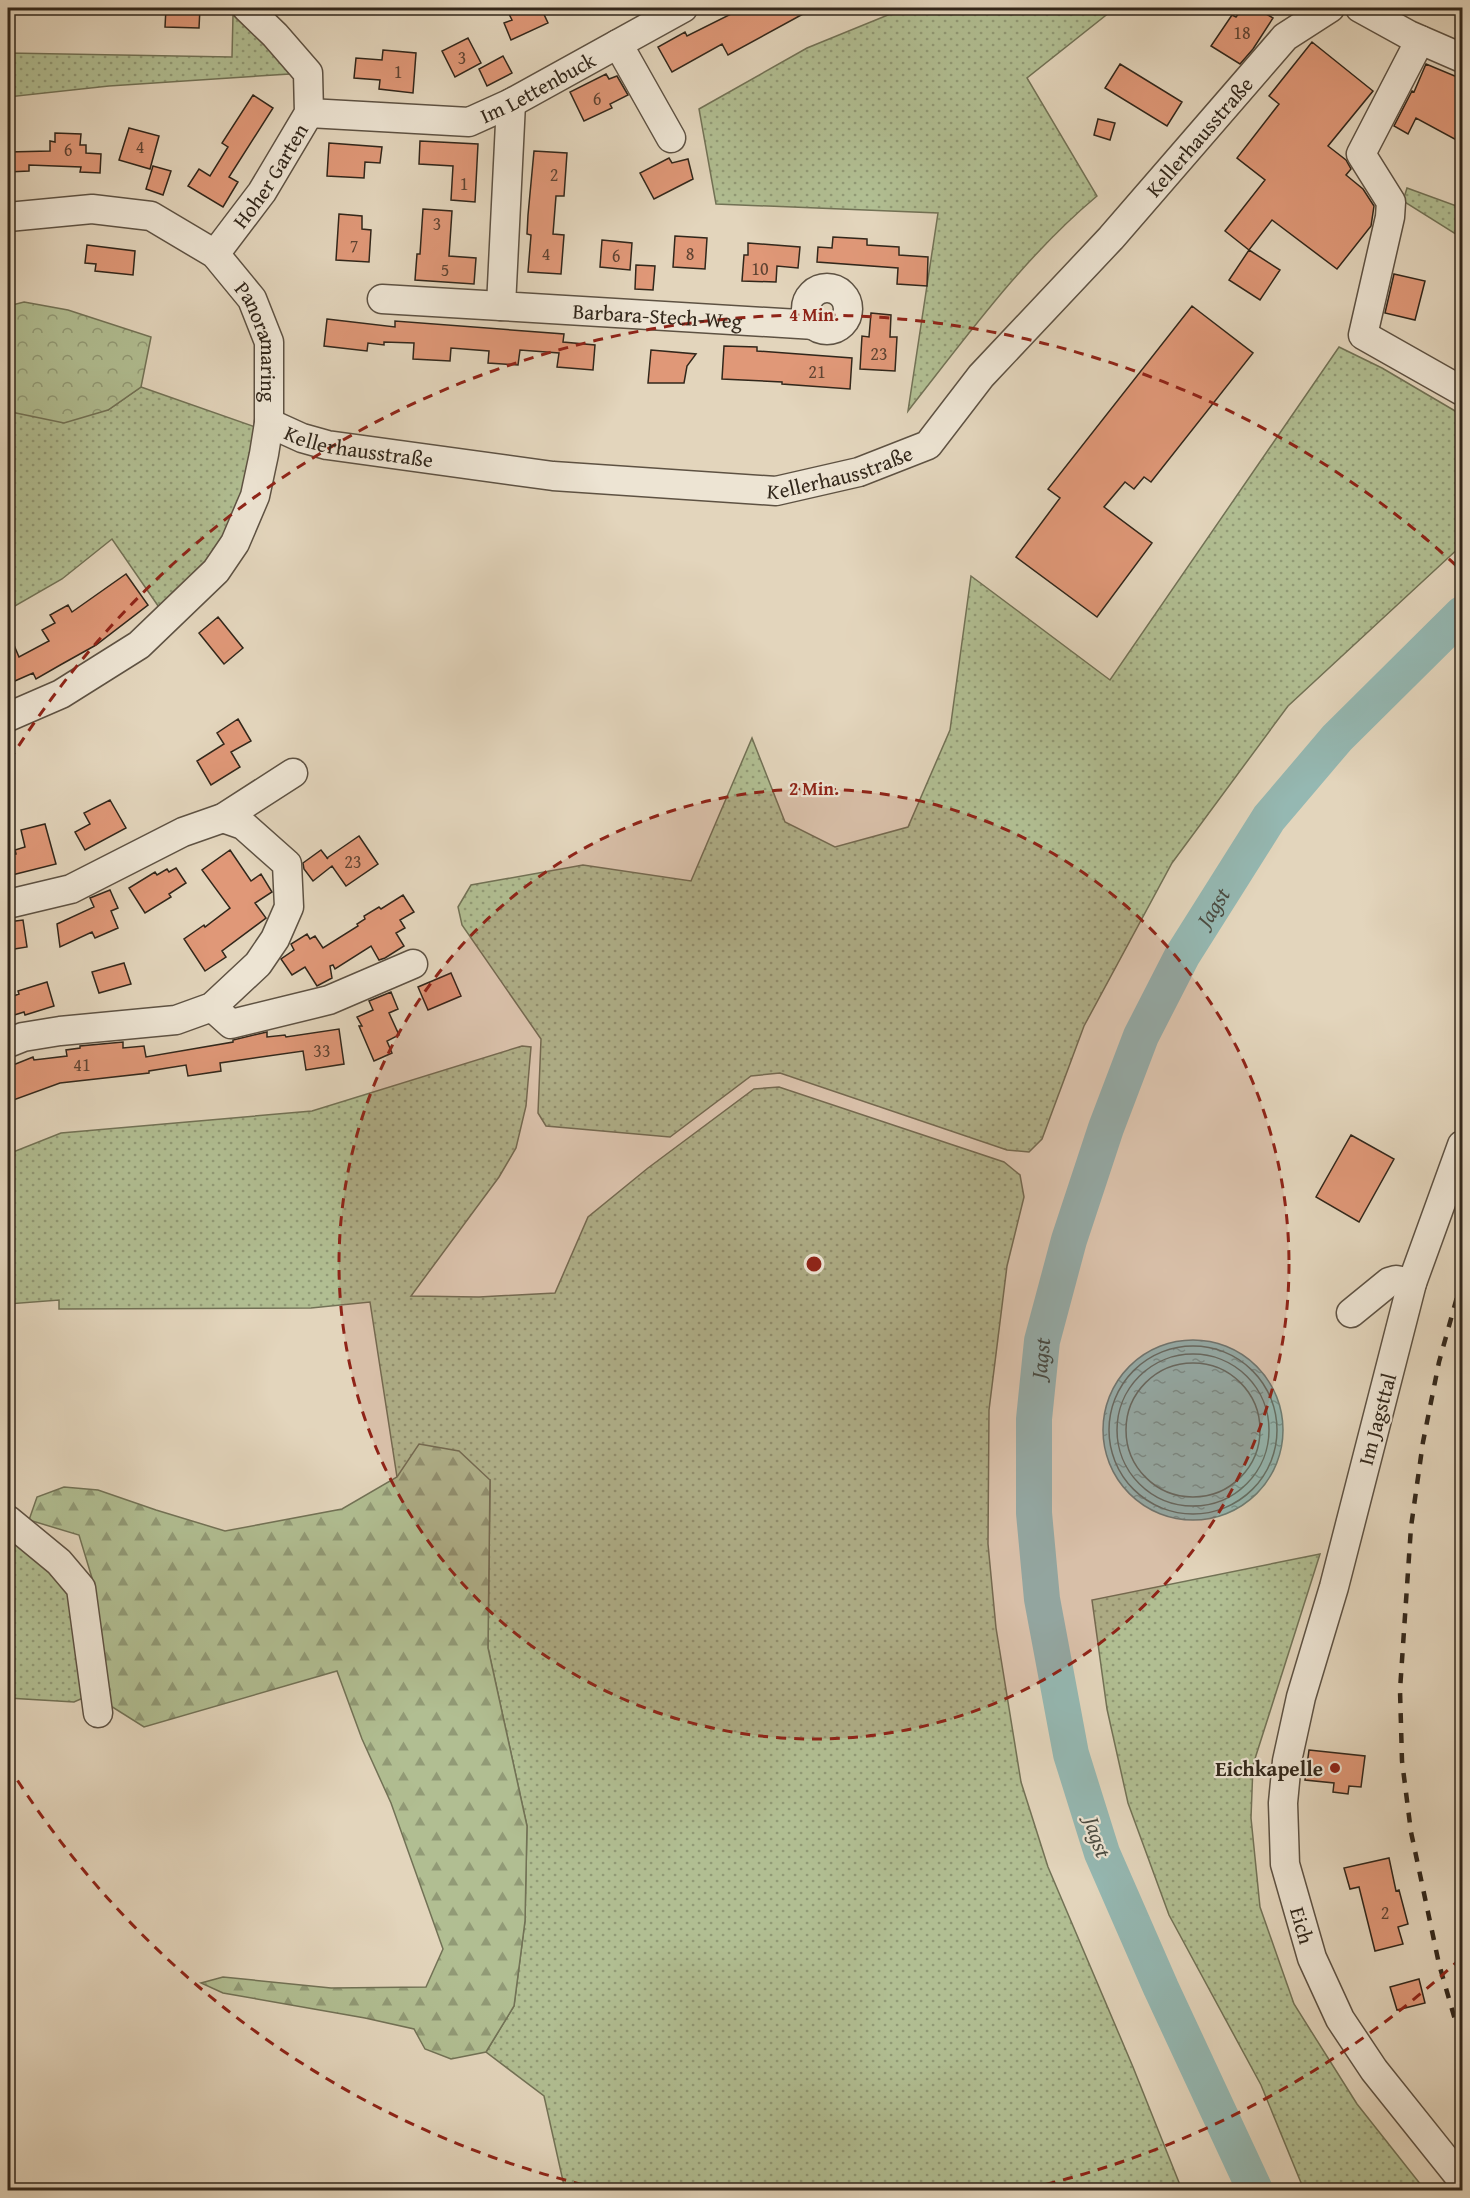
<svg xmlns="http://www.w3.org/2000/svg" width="1470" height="2198" viewBox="0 0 1470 2198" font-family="'Gentium Book Plus',serif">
<defs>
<pattern id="grass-dots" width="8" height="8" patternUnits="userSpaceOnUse" patternTransform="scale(1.5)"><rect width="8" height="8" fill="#b1be92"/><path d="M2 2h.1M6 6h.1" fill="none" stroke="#919a76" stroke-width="1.8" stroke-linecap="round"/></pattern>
<pattern id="forest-firs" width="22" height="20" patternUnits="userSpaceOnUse" patternTransform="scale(1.5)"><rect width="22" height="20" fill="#b1be92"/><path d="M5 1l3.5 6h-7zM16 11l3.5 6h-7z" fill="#919a76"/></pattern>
<pattern id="park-crowns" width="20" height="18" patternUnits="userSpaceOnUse" patternTransform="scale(1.5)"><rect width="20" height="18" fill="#b1be92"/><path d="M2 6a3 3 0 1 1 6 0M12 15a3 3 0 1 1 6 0" fill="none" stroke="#919a76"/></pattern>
<pattern id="water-ripples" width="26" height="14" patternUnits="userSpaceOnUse" patternTransform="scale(1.5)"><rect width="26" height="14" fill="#95b8b2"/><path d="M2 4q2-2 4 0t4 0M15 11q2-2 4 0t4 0" fill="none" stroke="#7a9690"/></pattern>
</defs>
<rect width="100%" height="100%" fill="#e3d5bc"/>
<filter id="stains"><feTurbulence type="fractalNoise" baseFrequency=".00333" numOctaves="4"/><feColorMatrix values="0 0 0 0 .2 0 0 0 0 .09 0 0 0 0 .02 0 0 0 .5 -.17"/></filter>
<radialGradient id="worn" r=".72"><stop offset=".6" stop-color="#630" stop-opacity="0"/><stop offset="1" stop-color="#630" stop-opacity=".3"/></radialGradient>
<path fill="url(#grass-dots)" stroke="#727256" stroke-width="1.5" d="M905 8H1115L1027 78 1097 196C1024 257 967 336 908 411L938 213 716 204 699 109 807 48Z
M233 15 275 52 289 74 109 86 8 97V53L232 57Z
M1407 188 1462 208V238L1403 201Z
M1339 347 1382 368 1462 415V545L1288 706 1172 863 1084 1026 1042 1139 1029 1152 1007 1150 780 1073 751 1076 670 1137 546 1126 538 1113 541 1039 462 925 458 907 471 885 583 865 691 881 752 738 785 822 835 847 908 827 950 730 971 576 1110 680Z
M141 387 261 429 248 489 210 564 163 613 112 539 62 579 8 610V407L16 413 108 410Z
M522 1046 531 1047 526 1106 516 1148 499 1177 411 1296 479 1297 555 1293 588 1217 648 1168 754 1089 779 1087 1004 1162 1020 1175 1024 1197 1007 1266 989 1410 988 1544 996 1628 1021 1782 1048 1867 1133 2067 1182 2190H565L544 2096 486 2052 514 2006 525 1921 527 1826 488 1648 490 1480 397 1477 370 1302 311 1308 59 1309V1300L8 1304V1154L61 1133 312 1111Z
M8 1531 69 1584 83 1698 74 1702 8 1698Z
M1320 1554 1253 1765 1251 1818 1260 1907 1294 2004 1357 2104 1425 2190H1304L1261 2085 1169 1915 1128 1803 1107 1709 1092 1600Z"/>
<path fill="url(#forest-firs)" stroke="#727256" stroke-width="1.5" d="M419 1444 459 1451 490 1480 488 1648 527 1826 525 1921 514 2006 486 2052 451 2059 425 2049 414 2029 365 2018 223 1993 201 1983 223 1977 331 1988 426 1987 443 1949 391 1803 362 1739 337 1671 144 1727 106 1703 92 1578 79 1535 29 1520 37 1497 64 1487 98 1490 156 1510 225 1531 342 1509 397 1477Z"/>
<path fill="url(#park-crowns)" stroke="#727256" stroke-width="1.5" d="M24 302 68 310 151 337 141 387 108 410 64 423 16 413 8 407V306Z"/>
<path fill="url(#water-ripples)" stroke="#6d7e76" stroke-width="1.5" d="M1103 1430a90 90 0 1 1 180 0a90 90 0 1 1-180 0Z"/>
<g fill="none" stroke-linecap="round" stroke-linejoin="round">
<path stroke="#647066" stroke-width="1.5" d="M1109 1430a84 84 0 1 1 168 0a84 84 0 1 1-168 0Z
M1117 1430a76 76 0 1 1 152 0a76 76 0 1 1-152 0Z
M1126 1430a67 67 0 1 1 134 0a67 67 0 1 1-134 0Z"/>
<path stroke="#95b8b2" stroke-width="36" id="s1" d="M1255 2190 1161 1988 1102 1853 1071 1754 1042 1599 1034 1513V1419L1042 1341 1069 1240 1106 1128 1141 1036 1182 956 1269 818 1337 738 1462 614"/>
</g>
<path fill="#e09878" stroke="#32271b" stroke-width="1.5" d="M166 8H200L199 28 165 27Z
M506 8H541L548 23 511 40 504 23 512 20Z
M743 8H814L728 55 722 44 672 72 658 47 685 32 687 36Z
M1243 8H1256L1273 18 1253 49 1240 64 1211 46 1232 15 1236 17Z
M468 38 481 63 455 77 442 51Z
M1312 42 1373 91 1328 146 1346 160 1351 169 1346 175 1363 189 1374 206 1371 226 1337 269 1272 220 1249 250 1225 231 1265 180 1237 158 1279 104 1269 96Z
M383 50 416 53 413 93 379 89 380 80 354 78 356 58 382 60Z
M503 56 512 73 487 86 479 69Z
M1120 64 1182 102 1167 126 1105 88Z
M1426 64 1462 79V143L1416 118 1408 134 1394 126 1412 91 1414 92Z
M606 74 609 79 617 76 628 95 610 104 612 108 584 121 570 92Z
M253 95 273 108 229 177 238 182 223 207 188 186 199 169 210 176 228 147 222 143Z
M1098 119 1115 123 1110 140 1094 135Z
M129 128 159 136 150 169 119 160Z
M55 133 81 134 80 145H86V153L101 154 100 173 80 172 81 167 29 165V171L8 172V152L50 151V141L55 142Z
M420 141 478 144 475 202 451 200 453 166 419 164Z
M329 143 382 147 380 163 365 162 364 178 327 176Z
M534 151 567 153 564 196H556L553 234 564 235 561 274 528 272 531 235 527 234 528 215Z
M669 158 672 163 688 159 693 179 654 199 640 173Z
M153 166 171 171 163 195 146 189Z
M423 209 452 211 449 256 476 258 474 284 415 280 417 254H420Z
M339 214 362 216V229L371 230 369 262 336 260Z
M675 236 707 238 705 269 673 267Z
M833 237 867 239V245L899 247V255L928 257 927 286 897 284 898 268 817 262 818 247 832 248Z
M602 240 632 243 630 270 600 267Z
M748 243 800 247 798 268 777 266 776 282 742 281 744 255H748Z
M87 245 135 251 133 275 95 271 96 264 85 263Z
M1249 250 1280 270 1260 300 1229 280Z
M636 265 655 266 653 290 635 289Z
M1394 274 1425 281 1415 320 1385 313Z
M1192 306 1253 353 1151 482 1144 477 1134 489 1125 482 1104 507 1152 543 1097 617 1016 557 1060 498 1048 489Z
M871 313 891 315 890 337H897L895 371 860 369 862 336 869 337Z
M327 319 395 327V321L564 334 563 342 595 345 593 370 557 367 559 353 520 350 518 365 488 363 489 351 451 348 450 361 413 359 414 343 384 342V345L368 343 367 351 324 346Z
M724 346 757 347V351L852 358 850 389 782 384V382L722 379Z
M651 350 696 354 687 366 684 383H648Z
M126 574 148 605 96 645 62 664 36 679 33 673 8 684V631L19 657 49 641 42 630 55 623 50 615 68 605 72 612Z
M218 617 243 648 224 664 199 633Z
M238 719 251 741 231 752 240 767 211 785 197 761 224 744 217 733Z
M110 800 126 828 85 850 75 832 90 824 84 813Z
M45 824 56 864 8 876V856L16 854 15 850 25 847 21 830Z
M359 836 378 864 346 886 332 866 313 881 304 869 303 863 321 850 328 859 327 858Z
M230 850 251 881 261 874 272 892 255 903 266 918 222 951 226 957 205 971 184 939 204 925 205 927 230 908 202 870Z
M176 868 186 883 169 894 171 897 145 913 129 888 155 872 157 875 167 869 169 872Z
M110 890 118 908 111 911 118 928 95 938 92 932 60 947 57 924 94 907 90 898Z
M403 895 414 912 400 920 405 928 396 933 404 946 385 958 379 960 371 946 335 969 333 965 330 966 332 978 317 986 305 967 292 975 281 959 294 950 291 944 307 934 310 939 315 936 323 948 358 926 357 924 365 919 364 916 379 907 381 909Z
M23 920 27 947 8 950V922Z
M124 963 131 984 99 993 92 972Z
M451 973 461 996 428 1010 418 987Z
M47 982 54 1006 25 1015 24 1012 8 1017V998L19 994 18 991Z
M391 992 398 1009 389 1013 399 1035 387 1041 392 1053 374 1061 359 1026H362L357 1017 373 1010 369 1001Z
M339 1029 344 1064 306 1070 303 1051 220 1063 221 1071 188 1076 186 1065 149 1071V1073L60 1083 8 1102V1067L33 1057 34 1060 67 1056 66 1050 80 1048V1046L123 1042V1048L144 1046 146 1057 233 1042V1040L267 1032V1037L285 1035 286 1037Z
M1351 1135 1394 1159 1359 1222 1316 1197Z
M1309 1750 1365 1756 1361 1787 1349 1786 1348 1794 1333 1792 1334 1783 1305 1780Z
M1389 1858 1396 1891 1399 1890 1408 1924 1398 1927 1403 1944 1375 1951 1359 1887 1350 1889 1344 1868Z
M1419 1979 1425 2003 1397 2010 1390 1987Z"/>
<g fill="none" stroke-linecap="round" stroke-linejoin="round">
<g stroke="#5e5243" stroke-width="31">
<g id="minor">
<path d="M1360 8 1409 35 1462 58"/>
<path d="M1420 40 1361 154 1391 202 1390 217 1363 335 1462 391"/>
<path d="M618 44 671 138"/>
<path id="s2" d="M511 103 501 306 815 325"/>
<path id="s3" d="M309 113 469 122 511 103 683 8"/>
<path id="s4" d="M8 217 92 209 151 216 215 254 252 299 269 342V423L264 454 255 496 235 543 216 571 139 645 61 694 8 717"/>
<path id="s5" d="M215 254 262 192 309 113 308 73 275 35 247 8"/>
<circle cx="827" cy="309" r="21"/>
<path d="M382 299 501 306"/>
<path id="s6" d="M269 423 302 438 327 445 553 476 776 491 859 472 928 445 981 376 1111 238 1285 37 1330 8"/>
<path d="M8 904 71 889 183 832 223 818 293 773"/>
<path d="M212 1007 231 1024 329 1000 413 964"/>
<path d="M8 1043 23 1037 60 1031 176 1020 212 1007 258 964 275 939 289 907 287 864 243 825 223 818"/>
<path id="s7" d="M1462 1145 1412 1283 1334 1587 1301 1697 1287 1761 1283 1803 1285 1864 1312 1958 1340 2019 1374 2070 1462 2180"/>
<path d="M1351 1313 1389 1282 1396 1280 1412 1283"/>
<path d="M8 1520 59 1562 81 1588 98 1713"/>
</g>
</g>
<use href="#minor" stroke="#ede4d3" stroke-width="28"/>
<path stroke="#32271b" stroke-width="4.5" stroke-dasharray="10 10" stroke-linecap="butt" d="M1462 1279 1439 1362 1423 1442 1411 1527 1400 1690 1402 1761 1411 1832 1439 1964 1462 2044"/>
</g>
<circle cx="814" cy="1264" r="475" fill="#8f2418" fill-opacity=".12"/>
<g fill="none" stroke="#8f2418" stroke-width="3" stroke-dasharray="10 8">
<circle cx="814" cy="1264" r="475"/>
<path d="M1461 1958A949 949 0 0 1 1027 2189M601 2189A949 949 0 0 1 9 1767M9 761A949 949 0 0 1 1461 570"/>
</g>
<circle fill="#8f2418" stroke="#ede4d3" stroke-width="2" cx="1335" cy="1768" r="6"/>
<g text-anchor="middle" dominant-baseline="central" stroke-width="4.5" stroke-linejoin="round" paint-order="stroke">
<g font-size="18" fill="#5e4332">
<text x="1242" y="32">18</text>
<text x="462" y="57">3</text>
<text x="398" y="71">1</text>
<text x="597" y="98">6</text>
<text x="140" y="146">4</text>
<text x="68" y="149">6</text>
<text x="554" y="174">2</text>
<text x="464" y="183">1</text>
<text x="437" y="223">3</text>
<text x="354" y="245">7</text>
<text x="546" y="253">4</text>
<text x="690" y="253">8</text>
<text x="616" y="255">6</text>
<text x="760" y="268">10</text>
<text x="445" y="269">5</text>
<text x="879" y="353">23</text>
<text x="817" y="371">21</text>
<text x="353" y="861">23</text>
<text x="322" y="1050">33</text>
<text x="82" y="1064">41</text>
<text x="1385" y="1912">2</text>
</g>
<g font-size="21" fill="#32271b" stroke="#ede4d3">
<text stroke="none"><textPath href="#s3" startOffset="237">Im Lettenbuck</textPath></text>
<text stroke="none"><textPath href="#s6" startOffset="1084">Kellerhausstraße</textPath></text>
<text stroke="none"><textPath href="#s5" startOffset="96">Hoher Garten</textPath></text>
<text stroke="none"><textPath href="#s2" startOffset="360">Barbara-Stech-Weg</textPath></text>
<text stroke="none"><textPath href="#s4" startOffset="320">Panoramaring</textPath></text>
<text stroke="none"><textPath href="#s6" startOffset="94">Kellerhausstraße</textPath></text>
<text stroke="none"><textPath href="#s6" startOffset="580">Kellerhausstraße</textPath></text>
<text transform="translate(1377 1419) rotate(-75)">Im Jagsttal</text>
<text stroke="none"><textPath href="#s7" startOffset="808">Eich</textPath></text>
</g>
<g font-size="21" font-weight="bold" fill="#32271b" stroke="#ede4d3" text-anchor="end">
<text x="1323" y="1768">Eichkapelle</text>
</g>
<g font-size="22" font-style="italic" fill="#4b4b41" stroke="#ede4d3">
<text stroke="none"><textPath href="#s1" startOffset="1359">Jagst</textPath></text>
<text stroke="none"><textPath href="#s1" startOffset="873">Jagst</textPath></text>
<text transform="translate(1098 1837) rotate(71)">Jagst</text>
</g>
</g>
<circle cx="814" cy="1264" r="9" fill="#8f2418" stroke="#ede4d3" stroke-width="3"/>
<g font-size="18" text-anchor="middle" font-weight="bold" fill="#8f2418" stroke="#ede4d3" stroke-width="4.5" stroke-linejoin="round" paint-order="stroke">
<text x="814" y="321">4 Min.</text>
<text x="814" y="795">2 Min.</text>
</g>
<rect width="1470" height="2198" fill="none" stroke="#e3d5bc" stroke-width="30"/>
<rect x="9" y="9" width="1452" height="2180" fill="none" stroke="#32271b" stroke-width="3"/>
<rect x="15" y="15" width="1440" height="2168" fill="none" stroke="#32271b" stroke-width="1.5"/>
<rect width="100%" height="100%" filter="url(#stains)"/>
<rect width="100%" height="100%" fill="url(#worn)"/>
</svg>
